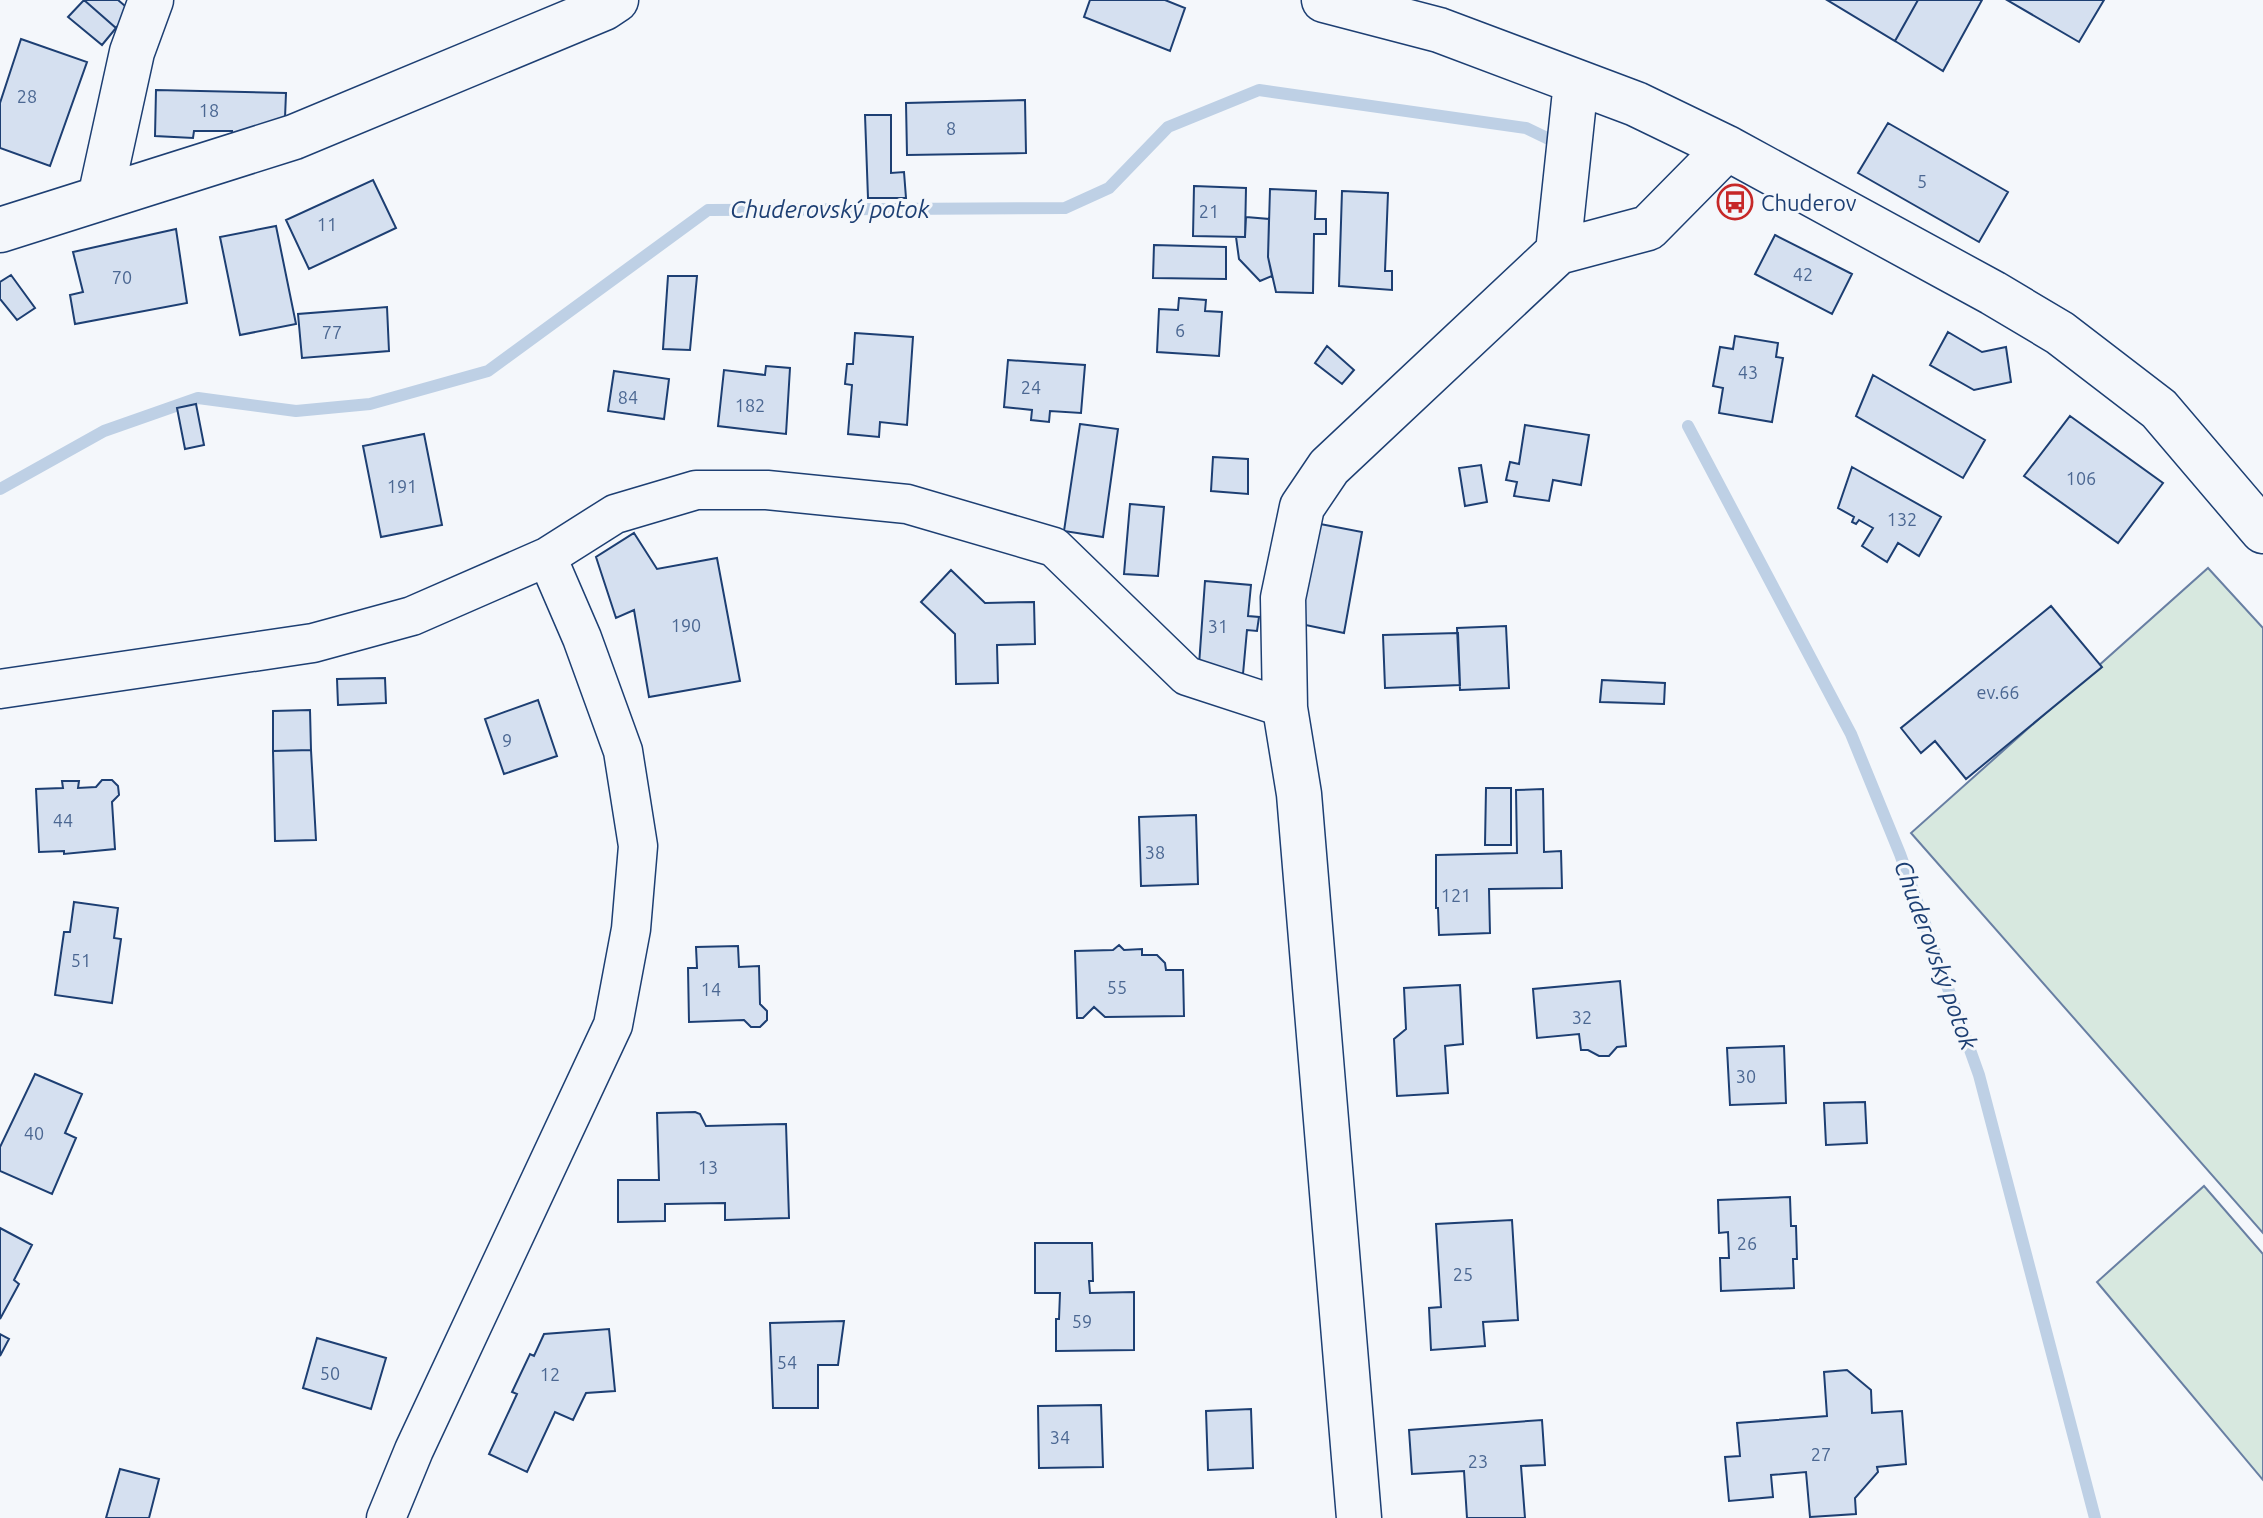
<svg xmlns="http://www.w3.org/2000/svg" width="2263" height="1518" viewBox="0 0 2263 1518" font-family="Ubuntu,sans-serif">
<rect width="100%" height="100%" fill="#f4f7fb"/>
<path fill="#d7e8df" stroke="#687fa3" stroke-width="2" d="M2208 568 2263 628V1233L1911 833Z
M2204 1186 2263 1254V1480L2097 1282Z"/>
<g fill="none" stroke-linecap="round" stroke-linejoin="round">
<path stroke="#bed0e5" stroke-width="12" d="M1688 426 1851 734 1900 854 1979 1075 2095 1518
M0 489 104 431 198 398 296 411 370 404 488 371 708 210 1065 208 1109 188 1168 127 1259 90 1526 128 1553 141"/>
</g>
<path fill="#d5e0f0" stroke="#1d3f73" stroke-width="2" d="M84 0 116 28 102 45 68 17Z
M84 0H118L131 11 116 28Z
M1090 0H1165L1185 8 1170 51 1084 17Z
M1827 0H1918L1895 41Z
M1918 0H1982L1943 71 1895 41Z
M2007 0H2104L2079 42Z
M21 39 87 62 50 166 0 148V103Z
M156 90 286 93 284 142 232 149V131H194L193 138 155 136Z
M1025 100 1026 153 907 155 906 103Z
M865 115H891V173L904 172 906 198H868Z
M1888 123 2008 192 1979 242 1858 173Z
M373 180 396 228 309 269 286 220Z
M1194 186 1246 188 1245 237 1193 236Z
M1270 189 1316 191 1315 219H1326V234H1314L1313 293 1276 292 1268 257Z
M1342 191 1388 193 1385 271H1392V290L1339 286Z
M1246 217 1269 219 1268 257 1272 276 1260 281 1239 259 1236 237H1245Z
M276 226 296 324 240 335 220 237Z
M176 229 187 303 75 324 70 295 83 292 73 252Z
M1775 235 1852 274 1832 314 1755 274Z
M1154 245 1226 247V279L1153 278Z
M11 275 35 308 17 320 0 299V282Z
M668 276H697L690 350 663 349Z
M1179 298 1206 300 1205 311 1222 312 1219 356 1157 352 1159 309 1178 310Z
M387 307 389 351 302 358 298 314Z
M1948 332 1982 352 2006 347 2011 382 1974 390 1930 365Z
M855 333 913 337 907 425 880 422 879 437 848 434 852 385 845 384 847 364H853Z
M1735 336 1778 343 1776 357 1783 358 1772 422 1719 413 1723 388 1713 386 1720 347 1733 349Z
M1327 346 1354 370 1342 384 1315 363Z
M1008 360 1085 365 1081 413 1050 411 1049 422 1031 420 1032 410 1004 407Z
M766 366 790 368 786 434 718 426 724 370 765 375Z
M614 371 669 379 664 419 608 411Z
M1873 375 1985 440 1963 478 1856 416Z
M196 404 204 445 185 449 177 408Z
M2070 416 2163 483 2118 543 2024 476Z
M1080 424 1118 429 1103 537 1064 531Z
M1525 425 1589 435 1581 485 1553 480 1549 501 1514 496 1517 482 1506 480 1510 462 1519 464Z
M424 434 442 525 381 537 363 446Z
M1213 457 1248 459V494L1211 491Z
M1481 465 1487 502 1465 506 1459 468Z
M1852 467 1941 517 1919 556 1898 543 1887 562 1862 546 1873 528 1859 520 1856 524 1852 522 1854 517 1838 508Z
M1130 504 1164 507 1158 576 1124 574Z
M1315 523 1362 532 1344 633 1296 623Z
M634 533 657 569 717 558 740 681 649 697 634 610 616 618 596 557Z
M951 570 985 603 1034 602 1035 644 997 645 998 683 956 684 955 634 921 602Z
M1205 581 1251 585 1248 616 1259 617 1257 631 1247 630 1243 674 1199 665Z
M2051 606 2102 667 1966 779 1935 741 1921 753 1901 728Z
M1506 626 1509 688 1460 690 1457 628Z
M1458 633 1460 685 1385 688 1383 635Z
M385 678 386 703 338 705 337 679Z
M1602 680 1665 683 1664 704 1600 702Z
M538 700 557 756 504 774 485 719Z
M310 710 311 750 273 751V711Z
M311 750 316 840 275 841 273 751Z
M102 780H112L118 786 119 795 112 802 115 849 64 854V851L39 852 36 789 63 788 62 781H79L78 788 96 787Z
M1486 788H1511V845H1485Z
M1543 789 1544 852 1561 851 1562 888 1489 889 1490 933 1439 935 1438 908H1436V855L1517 853 1516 790Z
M1196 815 1198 884 1141 886 1139 817Z
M74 902 118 908 114 938 121 939 112 1003 55 995 64 932H70Z
M1119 945 1124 950 1142 949V955H1157L1165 963 1166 970H1183L1184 1016 1105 1017 1094 1007 1083 1018H1077L1075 951 1113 950Z
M738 946 739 967 759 966 760 1004 767 1011V1020L760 1027H751L744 1020 689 1022 688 968H697L696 947Z
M1620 981 1626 1046 1617 1047 1609 1056H1599L1588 1050H1581L1579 1034 1537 1038 1533 989Z
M1460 985 1463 1044 1445 1046 1448 1093 1397 1096 1394 1039 1406 1029 1404 988Z
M1784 1046 1786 1103 1730 1105 1727 1048Z
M35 1074 82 1094 65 1133 76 1138 52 1194 0 1171V1147Z
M1865 1102 1867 1143 1826 1145 1824 1103Z
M695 1112 700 1114 706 1126 786 1124 789 1218 725 1220V1203L665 1204V1221L618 1222V1180H659L657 1113Z
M1790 1197 1791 1226H1796L1797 1259H1793L1794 1288 1721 1291 1720 1258H1729L1728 1232 1719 1233 1718 1200Z
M1512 1220 1518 1320 1483 1322 1485 1346 1431 1350 1429 1308 1441 1307 1436 1224Z
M0 1228 32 1245 14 1280 19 1284 0 1319Z
M1035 1243H1092L1093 1281H1089L1090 1293 1134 1292V1350L1056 1351V1319H1059L1060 1293H1035Z
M844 1321 838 1365H818V1408H773L770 1323Z
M609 1329 615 1391 586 1393 573 1420 555 1412 527 1472 489 1454 517 1394 512 1392 530 1354 534 1356 544 1334Z
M0 1334 9 1339 0 1356Z
M317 1338 386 1358 371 1409 303 1388Z
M1847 1370 1871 1390 1872 1413 1902 1411 1906 1464 1877 1467 1878 1472 1855 1498 1856 1514 1810 1517 1806 1472 1771 1475 1773 1497 1729 1501 1725 1457 1740 1456 1737 1423 1827 1416 1824 1372Z
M1101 1405 1103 1467 1039 1468 1038 1406Z
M1251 1409 1253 1468 1208 1470 1206 1411Z
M1542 1420 1545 1465 1521 1466 1525 1518H1467L1464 1471 1412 1474 1409 1430Z
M120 1469 159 1479 149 1518H106Z"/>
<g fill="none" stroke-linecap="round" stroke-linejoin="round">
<g stroke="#1d3f73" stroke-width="41">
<path id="street" d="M0 689 313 643 412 616 547 557 615 514 696 490H767L907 504 1054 547 1187 676 1285 708
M386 1518 414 1450 613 1025 631 929 638 846 623 751 582 638 547 557"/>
</g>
<g stroke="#1d3f73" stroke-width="47">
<path id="secondary" d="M1324 0 1439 30 1636 104 1727 148 1993 293 2060 333 2159 409 2263 531
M100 198 132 52 151 0
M0 230 294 137 604 8 616 0
M1558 252 1648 228 1727 148
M1359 1518 1299 794 1285 708 1283 598 1302 507 1329 467 1558 252 1576 82"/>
</g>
<use href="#street" stroke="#f4f7fb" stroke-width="38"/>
<use href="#secondary" stroke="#f4f7fb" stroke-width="44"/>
</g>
<defs>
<g id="bus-ring" transform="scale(1.8)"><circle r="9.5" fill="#f4f7fb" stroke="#c62828" stroke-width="1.5"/><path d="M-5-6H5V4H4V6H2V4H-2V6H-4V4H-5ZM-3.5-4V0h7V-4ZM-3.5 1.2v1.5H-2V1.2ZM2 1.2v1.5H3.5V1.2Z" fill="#c62828"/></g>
</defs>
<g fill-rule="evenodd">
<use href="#bus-ring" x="1735" y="202"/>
</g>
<g text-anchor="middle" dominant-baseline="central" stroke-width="6" stroke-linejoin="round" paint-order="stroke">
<g font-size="18" fill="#4b6792">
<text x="27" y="96">28</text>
<text x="209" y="110">18</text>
<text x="951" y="128">8</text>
<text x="1922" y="181">5</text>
<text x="1209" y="211">21</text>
<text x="327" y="224">11</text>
<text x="1803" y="274">42</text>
<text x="122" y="277">70</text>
<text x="1180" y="330">6</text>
<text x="332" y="332">77</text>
<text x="1748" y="372">43</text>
<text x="1031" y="387">24</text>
<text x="628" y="397">84</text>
<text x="750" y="405">182</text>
<text x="2081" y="478">106</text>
<text x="402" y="486">191</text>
<text x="1902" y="519">132</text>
<text x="686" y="625">190</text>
<text x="1218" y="626">31</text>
<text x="1998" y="692">ev.66</text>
<text x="507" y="740">9</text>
<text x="63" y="820">44</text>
<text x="1155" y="852">38</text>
<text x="1456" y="895">121</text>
<text x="81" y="960">51</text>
<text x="1117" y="987">55</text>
<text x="711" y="989">14</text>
<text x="1582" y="1017">32</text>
<text x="1746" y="1076">30</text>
<text x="34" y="1133">40</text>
<text x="708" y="1167">13</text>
<text x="1747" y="1243">26</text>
<text x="1463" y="1274">25</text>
<text x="1082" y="1321">59</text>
<text x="787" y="1362">54</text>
<text x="330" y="1373">50</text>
<text x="550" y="1374">12</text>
<text x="1060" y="1437">34</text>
<text x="1821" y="1454">27</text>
<text x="1478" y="1461">23</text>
</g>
<g font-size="22" fill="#1d3f73" stroke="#f4f7fb" text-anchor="start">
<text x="1761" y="202">Chuderov</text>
</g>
<g font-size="24" font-style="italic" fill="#1d3f73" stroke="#f4f7fb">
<text x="830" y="209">Chuderovský potok</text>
<text transform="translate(1936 955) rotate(70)">Chuderovský potok</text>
</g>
</g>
</svg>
